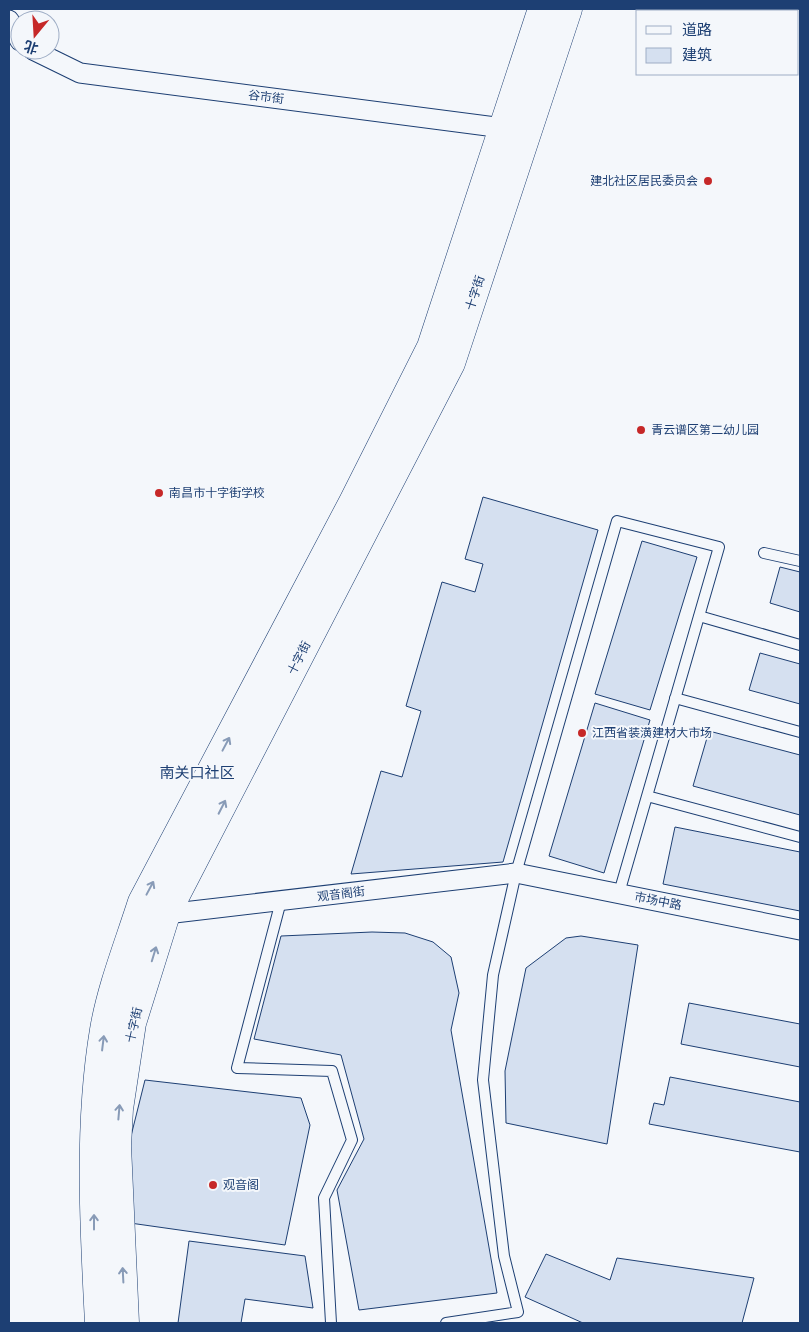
<svg xmlns="http://www.w3.org/2000/svg" width="809" height="1332" viewBox="0 0 809 1332" font-family="Raleway,'Noto Sans SC',sans-serif">
<rect width="100%" height="100%" fill="#f4f7fb"/>
<path fill="#d5e0f0" stroke="#1d3f73" d="M483 497 598 530 503 862 351 874 381 771 402 777 421 711 406 706 442 582 475 592 483 564 465 559Z
M642 541 697 557 650 710 595 694Z
M780 567 800 572V612L770 603Z
M760 653 800 664V704L749 690Z
M595 703 650 720 604 873 549 856Z
M709 731 800 755V815L693 786Z
M675 827 800 852V911L663 884Z
M372 932 405 933 433 942 451 957 459 993 451 1030 497 1293 359 1310 337 1190 364 1139 341 1055 254 1039 281 936Z
M581 936 638 945 607 1144 506 1123 505 1071 526 968 566 938Z
M689 1003 800 1024V1067L681 1044Z
M670 1077 800 1102V1152L649 1124 654 1103 664 1105Z
M145 1080 301 1098 310 1125 285 1245 130 1223 128 1148Z
M189 1241 305 1256 313 1308 245 1299 241 1323H178Z
M546 1254 610 1280 617 1258 754 1278 742 1323H583L525 1297Z"/>
<g fill="none" stroke-linecap="round" stroke-linejoin="round">
<g stroke="#1d3f73" stroke-width="12">
<path id="lane" d="M764 553 800 561
M699 616 800 645
M675 698 800 732
M647 796 800 837
M281 901 237 1068 332 1071 352 1140 324 1198 331 1323
M446 1323 518 1312 504 1256 483 1080 493 975 516 873 617 521 719 547 619 893"/>
</g>
<g stroke="#1d3f73" stroke-width="21">
<path id="street" d="M9 20 20 41
M33 50 80 73 503 128
M166 914 516 873 800 930"/>
</g>
<g stroke="#1d3f73" stroke-width="29">
<path id="secondary" d="M99 1323C94 1228 88 1125 104 1030 111 988 129 943 142 902L353 502 431 347 542 9
M125 1323 117 1146 119 1109 132 1023 166 914 451 363 568 9"/>
</g>
<use href="#lane" stroke="#f4f7fb" stroke-width="10"/>
<use href="#street" stroke="#f4f7fb" stroke-width="19"/>
<use href="#secondary" stroke="#f4f7fb" stroke-width="28"/>
</g>
<defs><path id="oneway-shaft" d="M-6 0H5M1.5-3L5.5 0L1.5 3" fill="none" stroke-width="1.6" stroke-linecap="round" stroke-linejoin="round" transform="scale(1.25)"/></defs>
<g stroke="#889bb7">
<use href="#oneway-shaft" transform="translate(226 744) rotate(-62)"/>
<use href="#oneway-shaft" transform="translate(222 807) rotate(-63)"/>
<use href="#oneway-shaft" transform="translate(150 888) rotate(-62)"/>
<use href="#oneway-shaft" transform="translate(154 954) rotate(-73)"/>
<use href="#oneway-shaft" transform="translate(103 1043) rotate(-83)"/>
<use href="#oneway-shaft" transform="translate(119 1112) rotate(-85)"/>
<use href="#oneway-shaft" transform="translate(94 1222) rotate(-90)"/>
<use href="#oneway-shaft" transform="translate(123 1275) rotate(-93)"/>
</g>
<g fill="#c62828" stroke="#f4f7fb" stroke-width="2">
<circle cx="708" cy="181" r="5"/>
<circle cx="641" cy="430" r="5"/>
<circle cx="159" cy="493" r="5"/>
<circle cx="582" cy="733" r="5"/>
<circle cx="213" cy="1185" r="5"/>
</g>
<g text-anchor="middle" dominant-baseline="central" stroke-width="4" stroke-linejoin="round" paint-order="stroke">
<g font-size="12" fill="#1d3f73" stroke="#f4f7fb">
<text transform="translate(266 97) rotate(7)">谷市街</text>
<text transform="translate(475 293) rotate(-72)">十字街</text>
<text transform="translate(299 658) rotate(-63)">十字街</text>
<text transform="translate(341 894) rotate(-7)">观音阁街</text>
<text transform="translate(658 901) rotate(11)">市场中路</text>
<text transform="translate(134 1025) rotate(-77)">十字街</text>
</g>
<g font-size="12" fill="#1d3f73" stroke="#f4f7fb" text-anchor="start">
<text x="698" y="181" text-anchor="end">建北社区居民委员会</text>
<text x="651" y="430">青云谱区第二幼儿园</text>
<text x="169" y="493">南昌市十字街学校</text>
<text x="592" y="733">江西省装潢建材大市场</text>
<text x="223" y="1185">观音阁</text>
</g>
<g font-size="15" fill="#1d3f73" stroke="#f4f7fb">
<text x="197" y="773">南关口社区</text>
</g>
</g>
<rect width="809" height="1332" fill="none" stroke="#1d3f73" stroke-width="20"/>
<rect x="636" y="10" width="162" height="65" fill="#f4f7fb" stroke="#9eadc5"/>
<rect x="646" y="26" width="25" height="8" fill="#f4f7fb" stroke="#9eadc5"/>
<text x="682" y="35" font-size="15" fill="#1d3f73">道路</text>
<rect x="646" y="48" width="25" height="15" fill="#d5e0f0" stroke="#9eadc5"/>
<text x="682" y="60" font-size="15" fill="#1d3f73">建筑</text>
<g transform="translate(35 35) rotate(198)"><circle r="24" fill="#f4f7fb" stroke="#9eadc5"/>
<path d="M0-4L9 19L0 12L-9 19Z" fill="#c62828"/>
<text y="-8" font-size="14" font-weight="bold" text-anchor="middle" fill="#1d3f73">北</text>
</g>
</svg>
